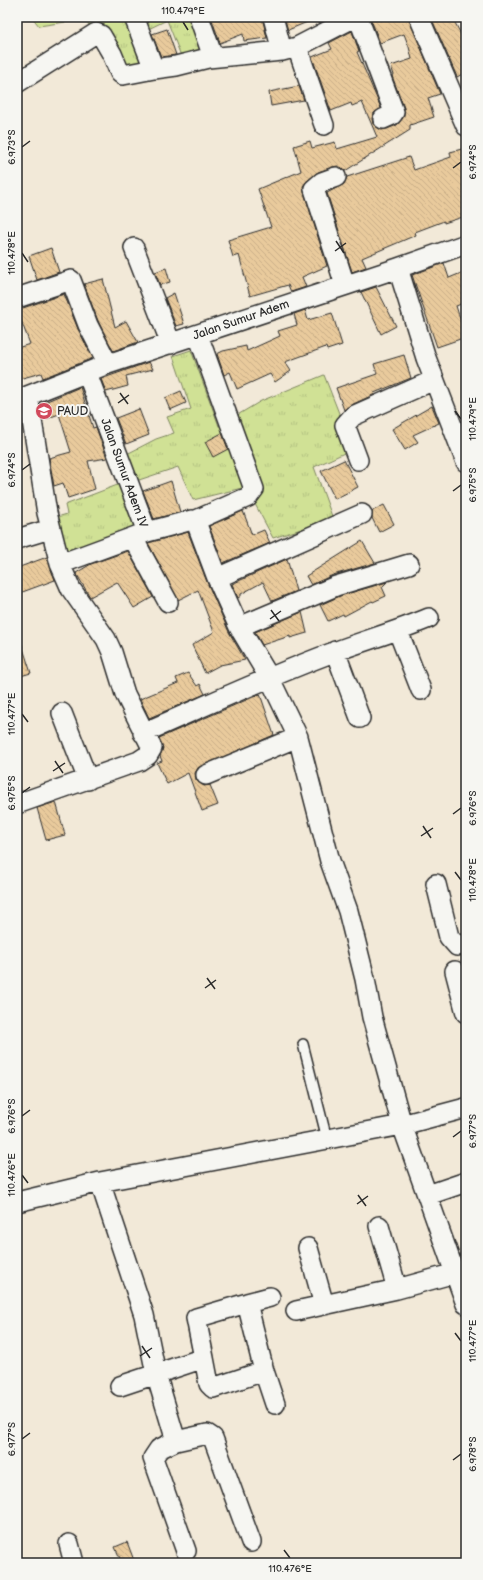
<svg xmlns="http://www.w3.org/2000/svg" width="483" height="1580" viewBox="0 0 483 1580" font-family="'Balsamiq Sans',sans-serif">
<defs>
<pattern id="grass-tufts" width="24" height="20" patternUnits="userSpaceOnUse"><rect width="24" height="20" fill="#d0e195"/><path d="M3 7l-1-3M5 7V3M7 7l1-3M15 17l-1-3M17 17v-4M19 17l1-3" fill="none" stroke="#b3c181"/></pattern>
<pattern id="building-back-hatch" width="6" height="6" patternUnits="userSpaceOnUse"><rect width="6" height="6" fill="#e9ca9c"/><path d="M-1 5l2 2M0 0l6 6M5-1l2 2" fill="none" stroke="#c8ae87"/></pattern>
</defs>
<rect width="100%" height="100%" fill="#f2e9d8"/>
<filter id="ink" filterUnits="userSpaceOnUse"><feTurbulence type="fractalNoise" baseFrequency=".025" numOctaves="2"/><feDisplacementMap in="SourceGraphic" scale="8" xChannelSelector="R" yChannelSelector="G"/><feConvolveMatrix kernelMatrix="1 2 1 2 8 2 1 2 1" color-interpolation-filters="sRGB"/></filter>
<g filter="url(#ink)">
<path fill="url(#grass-tufts)" stroke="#7e8660" d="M32 17H190L203 52 181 56 167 20 136 35 146 69 111 70 86 19 39 26Z
M191 350 219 426 261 401 324 375 353 449 314 467 333 519 273 538 246 487 193 500 178 467 136 481 123 456 156 439 174 433 167 417 191 409 173 356Z
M120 484 136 528 67 555 54 518 67 514 65 505Z"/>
<path fill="url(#building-back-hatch)" stroke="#2b2b2b" d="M211 17H262L267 38 244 41 243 34 220 43Z
M284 17H331L320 23 317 18 288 30Z
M370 17H408L440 94 428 98 434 117 410 125V130L345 171 338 166 332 167 318 172 307 181 303 186 304 192 327 266 302 277 306 287 291 292 288 285 250 296 239 255 233 257 228 240 271 227 258 189 301 171 294 146 310 141 312 148 335 142 337 149 377 137 362 102 352 106 351 103 331 111 312 57 332 49 329 43 352 31 359 51 357 52 381 108 374 113 372 118 373 124 381 130 387 129 397 125 403 118 404 108 392 76 394 75 391 66 412 59 409 47 404 34 380 43Z
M431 17H452L466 44V72L457 77Z
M167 29 176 55 161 57 152 34Z
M299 86 304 100 271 106 269 92Z
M466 148V216L444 223V221L415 232 416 235 362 258 366 267 352 272 327 193 344 184 347 177 409 157 414 170 451 157 450 152Z
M51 248 59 272 37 280 29 256Z
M444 263 449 278 466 271V302L456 306 466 337 437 347 412 275Z
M166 268 170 282 160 285 155 272Z
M103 279 115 327 126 321 138 342 113 351 98 321 84 284Z
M376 287 396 326 381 334 361 292Z
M174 293 184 324 176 326 165 298Z
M64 294 78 329 93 358 43 378 41 373 19 379 17 372V348L30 344 17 310Z
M305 310 308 320 332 313 342 345 327 350 326 347 285 362 291 371 275 382 270 374 237 389 230 372 224 375 217 354 223 351 246 346 247 351 280 336 278 331 297 325 294 314Z
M404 355 411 378 374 393 375 394 349 406 344 410 336 388 377 374 374 364Z
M149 362 153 369 126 376 128 386 106 392 101 379Z
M80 387 93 428 96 427 107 458 88 461 95 489 68 498 63 483 54 486 49 458 71 452 59 414 43 420 40 404Z
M181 391 186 403 170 410 165 398Z
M432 406 439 423 413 435 418 442 405 450 392 429Z
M139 409 149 435 126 444 116 418Z
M222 433 228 449 213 457 205 442Z
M344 460 358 487 335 499 321 471Z
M171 481 180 512 154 519 143 491Z
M384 505 394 524 379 532 372 518V511Z
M243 511 252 535 264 530 270 543 223 563 209 526Z
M188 532 207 582 229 632 245 660 220 665 205 673 192 645 214 632 198 590 178 600 148 543Z
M362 541 375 563 333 575 311 585 306 576Z
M128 551 153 597 134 608 117 582 90 597 76 573 91 564Z
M47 557 55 580 17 594V568Z
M287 559 296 591 272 601 263 582 241 594V596L238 598 232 584Z
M387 582 382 587 386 596 373 602 372 601 344 616 343 614 328 621 320 605 340 596Z
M302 612 307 633 290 638V636L262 645 255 632Z
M17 639H20L31 673 17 677Z
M188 673 197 686 200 684 205 694 149 718 140 699 178 683 176 678Z
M260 694 274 735 198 768 195 773 196 780 204 786 210 785 218 805 202 811 188 773 167 784 157 763 162 761 160 756 163 748 159 738Z
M56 802 65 835 46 840 37 808Z
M127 1542 135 1563H122L115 1547Z"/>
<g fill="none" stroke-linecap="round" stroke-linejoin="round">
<g stroke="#2b2b2b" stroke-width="12">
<path id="service" d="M303 1044 327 1139"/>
</g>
<g stroke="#2b2b2b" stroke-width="22">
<path id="minor" d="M134 17 154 69 176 66 208 58 282 51 297 47 355 17
M199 17 213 57
M273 17 282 51
M358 17 394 112 392 115 383 119
M419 17 466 126
M297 47 324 125
M17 83 96 33 101 35 112 54 120 73 123 75 154 69
M336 177 322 182 314 189 345 285
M134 248 171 344
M398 268 426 358 466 462
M17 298 71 280 88 325 108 364
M17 400 108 364 398 268 466 244
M358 460 345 425 353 416 434 380
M194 521 248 497 254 489 198 335
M147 532 192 520 196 522 217 578 239 627 269 677 298 737 330 861 348 911 365 979 372 1017 402 1125 466 1108
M133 538 168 602
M17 539 50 529
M60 564 147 532 87 373
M217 578 362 514
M239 627 336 586 409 564
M398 631 421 690
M335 651 360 718
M62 713 88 780
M143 733C207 705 269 676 334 652 366 640 398 631 429 618
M206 775 298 737
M17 804 139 761 148 755 152 748 125 694 112 652 106 639 71 589 60 564 47 513 28 396
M436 884 449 937 457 946 466 944
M455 971 466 1013
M100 1182 144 1315 156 1374 176 1441 159 1449 153 1458 186 1551
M428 1195 466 1182
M17 1202 100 1182 402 1125 466 1304
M379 1226 397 1289
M308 1248 324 1305
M247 1303 270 1297
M296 1311 397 1289 455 1273
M204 1358 196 1318 247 1303 264 1371
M120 1386 204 1358 209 1384 213 1388 264 1371 275 1404
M176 1441 207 1434 213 1438 251 1542
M69 1544 74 1563"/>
</g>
<use href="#service" stroke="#f6f6f2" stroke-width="9"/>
<use href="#minor" stroke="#f6f6f2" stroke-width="19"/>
</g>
</g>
<path fill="none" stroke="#2b2b2b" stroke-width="1.5" d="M183 22 188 30M22 147 30 141M453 168 461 162M336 241 344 253M335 251 346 243M22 253 28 262M120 393 128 404M118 403 129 395M455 411 461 419M22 470 30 464M453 491 461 485M271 610 279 621M270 619 281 611M22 714 28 722M55 761 63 773M53 771 65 763M22 793 30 787M453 814 461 808M423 826 431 838M421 836 433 828M455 872 461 880M207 978 215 989M205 988 216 980M22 1116 30 1110M453 1137 461 1131M22 1175 28 1183M358 1195 366 1206M357 1204 368 1196M455 1333 461 1341M142 1346 150 1358M140 1356 152 1348M22 1439 30 1433M453 1460 461 1454M284 1550 290 1558"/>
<defs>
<g id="school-disc" transform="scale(0.9)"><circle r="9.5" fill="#d1495b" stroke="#f6f6f2"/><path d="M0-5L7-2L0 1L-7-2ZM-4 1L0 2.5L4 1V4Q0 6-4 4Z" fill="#fff"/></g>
</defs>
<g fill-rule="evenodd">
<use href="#school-disc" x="44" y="411"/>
</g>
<g text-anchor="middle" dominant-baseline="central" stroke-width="4" stroke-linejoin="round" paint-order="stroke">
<g font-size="12" fill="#2b2b2b" stroke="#f6f6f2">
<text transform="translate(241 320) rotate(-19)">Jalan Sumur Adem</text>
<text transform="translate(124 473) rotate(70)">Jalan Sumur Adem IV</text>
</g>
<g font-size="12" fill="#2b2b2b" stroke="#f6f6f2" text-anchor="start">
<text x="57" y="411">PAUD</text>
</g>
</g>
<rect width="483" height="1580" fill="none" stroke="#f6f6f2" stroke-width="44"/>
<rect x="22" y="22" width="439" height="1536" fill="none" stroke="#2b2b2b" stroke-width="1.5"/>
<g font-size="10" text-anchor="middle" fill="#2b2b2b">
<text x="183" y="14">110.479°E</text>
<text transform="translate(11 147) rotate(-90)" y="4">6.973°S</text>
<text transform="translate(472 162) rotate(-90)" y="4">6.974°S</text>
<text transform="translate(11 253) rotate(-90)" y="4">110.478°E</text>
<text transform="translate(472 419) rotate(-90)" y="4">110.479°E</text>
<text transform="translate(11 470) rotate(-90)" y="4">6.974°S</text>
<text transform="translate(472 485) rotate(-90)" y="4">6.975°S</text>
<text transform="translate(11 714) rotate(-90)" y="4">110.477°E</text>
<text transform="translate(11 793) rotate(-90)" y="4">6.975°S</text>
<text transform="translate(472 808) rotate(-90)" y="4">6.976°S</text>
<text transform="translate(472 880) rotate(-90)" y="4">110.478°E</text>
<text transform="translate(11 1116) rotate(-90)" y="4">6.976°S</text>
<text transform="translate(472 1131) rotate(-90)" y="4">6.977°S</text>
<text transform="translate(11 1175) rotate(-90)" y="4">110.476°E</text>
<text transform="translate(472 1341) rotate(-90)" y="4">110.477°E</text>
<text transform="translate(11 1439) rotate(-90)" y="4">6.977°S</text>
<text transform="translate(472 1454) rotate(-90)" y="4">6.978°S</text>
<text x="290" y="1572">110.476°E</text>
</g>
</svg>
